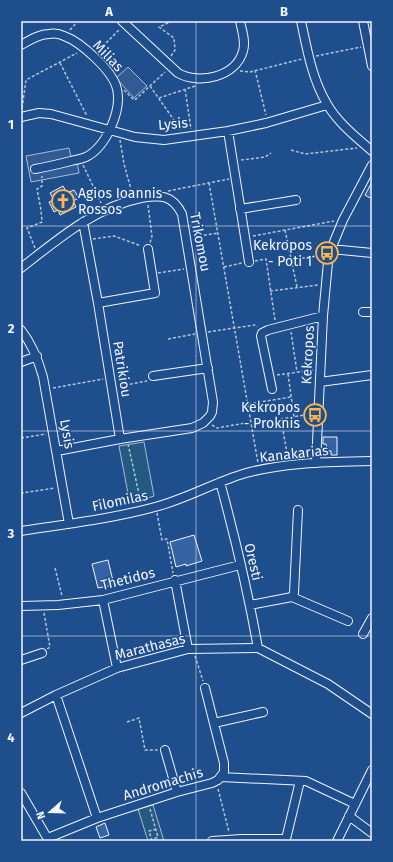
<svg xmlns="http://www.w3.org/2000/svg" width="393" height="862" viewBox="0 0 393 862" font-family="'Fira Sans',sans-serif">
<rect width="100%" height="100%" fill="#1f4e8c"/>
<path fill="#245a82" stroke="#a8bbd7" d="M144 442 154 496 130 504 119 446Z
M153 805 164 841H148L138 809Z"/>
<path fill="#305b95" stroke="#a8bbd7" d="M128 67 147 86 134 98 116 78Z
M69 148 71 157 76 156 79 173 31 182 26 156Z"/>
<path fill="#3563a3" stroke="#f2f6ff" d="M372 182V199L365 195Z
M63 186 67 193 74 190 79 198 73 201 76 207 60 215 58 210 54 212 49 202 54 200 50 193Z
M323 437H337V455H331V451H328L326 444H323Z
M194 535 202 561 186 566V564L176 567 170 542Z
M108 560 114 585 98 588 92 564Z
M105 823 109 835 100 838 96 827Z"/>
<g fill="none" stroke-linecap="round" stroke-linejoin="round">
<g stroke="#f2f6ff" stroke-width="10">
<path id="minor" d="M122 21 178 73C199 85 236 77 243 51 246 42 242 31 240 21
M301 21C307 49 312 79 327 104 338 123 356 137 372 151
M363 21 372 66
M21 45C30 40 39 34 49 34 54 33 60 34 64 36 81 42 113 71 117 89 122 111 106 147 86 157 81 159 75 160 71 161 59 164 47 167 35 169
M21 117 39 113 51 114 135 137 164 140 228 131 266 123 327 105
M228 131 249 262
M240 209 296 200
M83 222 98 303 120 439
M331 249 372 253
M21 268C57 240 95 207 141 198 160 195 172 194 182 214L213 402 212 412 210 416 203 423 192 428 120 439 57 451
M98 303 155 293 148 249
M363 312H372
M21 330C32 344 38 359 43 377L69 524
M21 362 37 356
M153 376 208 368
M320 382 372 375
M272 389 261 336 262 333 268 330 323 316
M316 463 323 316 328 262 331 249 343 220 372 165
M220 482C235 537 248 592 258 648
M21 531C66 524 111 519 155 507 186 499 215 482 246 473 287 462 330 462 372 461
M175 580 188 649
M292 597 294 593 298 510
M103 600 117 668
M250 605 292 597 348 621
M21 606 58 605 103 600 240 565
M363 634 372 618
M21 660 42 653
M56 695 97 818
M21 713 56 695 117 668 188 649 258 648 328 684 372 714
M214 723 263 712
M165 750 177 792
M221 777 306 781 355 804
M21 793 49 841
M349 816 372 833
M48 838 97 818 177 792 212 783 218 780 224 772V763L205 688
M212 841 241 839H286L300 781
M337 841 372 770"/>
</g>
<path stroke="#b3c4dc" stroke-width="1.5" stroke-dasharray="3 2" stroke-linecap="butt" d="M70 30 78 21
M99 50 120 29
M171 56 175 50 174 38 159 27 172 21
M316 56 361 47
M60 63 87 116
M255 70 266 115
M240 71 250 72 302 59
M150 86 181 130
M185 89 191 129
M124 90 134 100 136 99 165 72
M159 98 195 86
M22 108 26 80 77 53
M120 140 124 164 132 193
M291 150 305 154 357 148
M241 160 265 157 271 153
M83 165 101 203
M209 183 258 463
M168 191 229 179
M148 205 152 236 150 243
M285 230 297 287
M253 236 334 221
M194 237 218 233
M93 239 114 236 141 246
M35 248 27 228 42 222 41 210 37 189 42 186V176
M292 260 322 255
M255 261 266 259 275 320
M224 267 242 263
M158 273 184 269
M270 291 318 285
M208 332 255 325 257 327
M291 332 297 372
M168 339 195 334
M288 374 294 417
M277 375 313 370
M120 386 147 381
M53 388 103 379
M248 404 291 397
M212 425 217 428 251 422
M21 438 46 434
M128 444 141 503
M288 459 281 419 310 414
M21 492 22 493 55 488
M157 513 162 540 167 539 173 573
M55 568 62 596
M44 613 50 647 47 649
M195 656 203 681
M127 722 139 718 145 750H159
M218 789 229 832
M150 809 158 837 152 840
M152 841 149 831 156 829"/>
<use href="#minor" stroke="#1f4e8c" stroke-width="8"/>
</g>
<path fill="none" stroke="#f2f6ff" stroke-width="1" stroke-opacity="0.55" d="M196 21V841M21 226H372M21 431H372M21 636H372"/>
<defs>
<g id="church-ring" transform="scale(1.15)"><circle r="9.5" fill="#1f4e8c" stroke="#ffb74d" stroke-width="1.5"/><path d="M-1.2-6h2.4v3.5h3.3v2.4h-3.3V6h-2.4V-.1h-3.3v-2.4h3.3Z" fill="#ffb74d"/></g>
<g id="bus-ring" transform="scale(1.15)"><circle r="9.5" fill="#1f4e8c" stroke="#ffb74d" stroke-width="1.5"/><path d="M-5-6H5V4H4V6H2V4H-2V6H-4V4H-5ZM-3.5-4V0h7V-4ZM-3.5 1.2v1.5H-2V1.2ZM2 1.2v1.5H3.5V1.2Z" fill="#ffb74d"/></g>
</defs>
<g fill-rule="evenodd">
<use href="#church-ring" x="63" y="201"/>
<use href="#bus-ring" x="327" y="253"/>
<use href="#bus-ring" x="315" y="415"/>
</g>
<g text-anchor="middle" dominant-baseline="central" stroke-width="3" stroke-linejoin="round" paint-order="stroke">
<g font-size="14" fill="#f2f6ff" stroke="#1f4e8c">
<text transform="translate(108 56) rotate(46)">Milias</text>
<text transform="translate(173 124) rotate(-5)">Lysis</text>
<text transform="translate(200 242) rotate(79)">Trikomou</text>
<text transform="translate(308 355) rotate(-87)">Kekropos</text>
<text transform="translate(122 369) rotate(81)">Patrikiou</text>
<text transform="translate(67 434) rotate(80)">Lysis</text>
<text transform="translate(294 454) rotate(-6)">Kanakarias</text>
<text transform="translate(120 501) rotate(-12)">Filomilas</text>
<text transform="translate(253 562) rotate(77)">Oresti</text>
<text transform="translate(128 579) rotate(-14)">Thetidos</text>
<text transform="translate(150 647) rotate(-14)">Marathasas</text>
<text transform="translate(163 784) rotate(-17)">Andromachis</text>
</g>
<g font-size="14" fill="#f2f6ff" stroke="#1f4e8c" text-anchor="end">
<text x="78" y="193" text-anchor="start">Agios Ioannis<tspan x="78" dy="16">Rossos</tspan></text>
<text x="312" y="245">Kekropos<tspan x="312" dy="16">- Poti 1</tspan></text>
<text x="300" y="407">Kekropos<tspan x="300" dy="16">- Proknis</tspan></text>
</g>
</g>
<rect width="393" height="862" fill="none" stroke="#1f4e8c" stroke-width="44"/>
<g transform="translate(50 812) rotate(250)" stroke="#1f4e8c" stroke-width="3" paint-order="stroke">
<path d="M0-3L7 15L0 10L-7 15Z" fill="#f2f6ff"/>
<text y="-6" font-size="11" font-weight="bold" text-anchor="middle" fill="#f2f6ff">N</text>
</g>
<rect x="22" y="22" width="349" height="818" fill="none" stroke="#f2f6ff" stroke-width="1.5"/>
<g font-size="13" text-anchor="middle" font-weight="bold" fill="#f2f6ff">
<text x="109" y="16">A</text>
<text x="284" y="16">B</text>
<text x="11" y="129">1</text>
<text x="11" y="333">2</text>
<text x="11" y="538">3</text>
<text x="11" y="742">4</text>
</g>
</svg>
